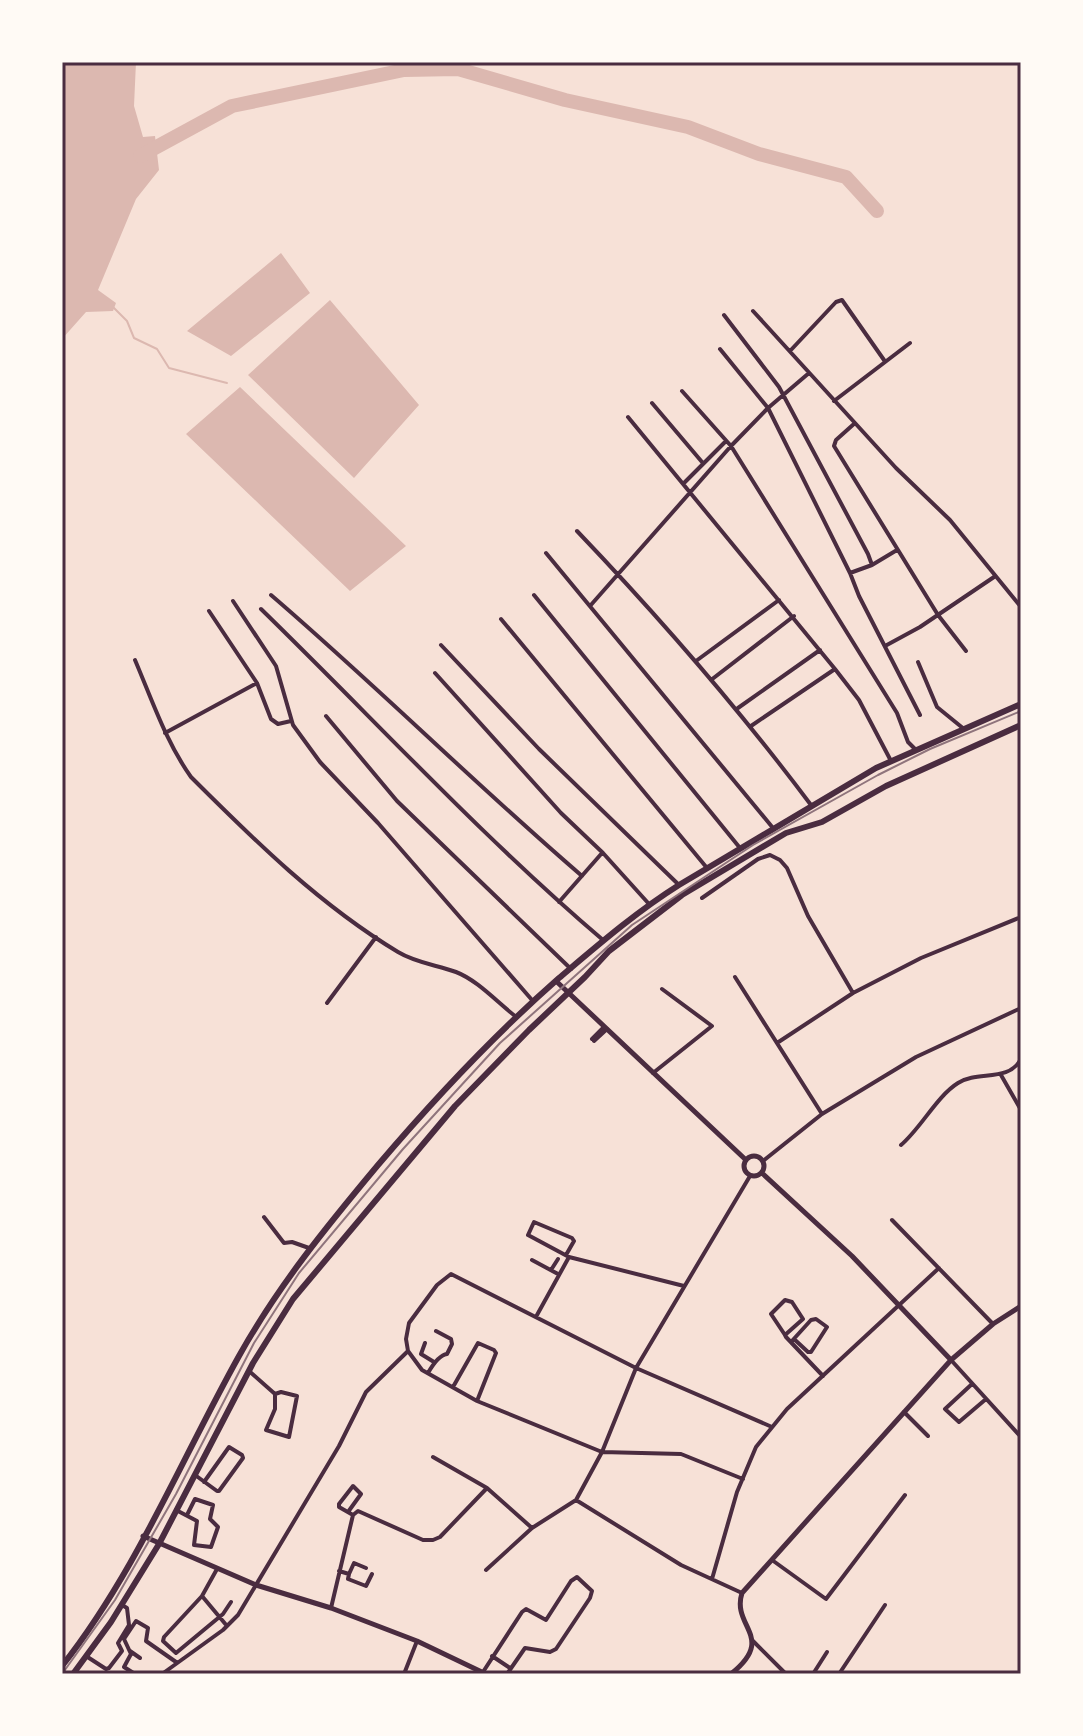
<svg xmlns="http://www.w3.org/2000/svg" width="1083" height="1736" viewBox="0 0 1083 1736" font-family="'Noto Sans',sans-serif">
<rect width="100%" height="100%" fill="#f7e1d7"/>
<path fill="#dcb8b0" d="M62 62H136L134 106 143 137 155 136 159 170 136 199 98 290 116 303 113 311 86 312 62 339Z
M281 253 310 293 231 356 187 331Z
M330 300 419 405 354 478 248 375Z
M240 387 406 546 350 591 186 434Z"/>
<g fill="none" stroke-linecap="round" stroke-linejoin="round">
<path stroke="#dcb8b0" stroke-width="2" d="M113 307 127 321 134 338 157 349 169 368 227 383"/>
<path stroke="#dcb8b0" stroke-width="14" d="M140 156 232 106 404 70 458 69 565 100 688 127 759 154 846 177 877 211"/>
<path stroke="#4a2c40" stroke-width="4" d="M753 311 896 468 950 520 1021 607
M724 315 779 387 868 554 872 565 850 573
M720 349 768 408 850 573 859 596 920 715
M790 351 836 302 842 300 884 360
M682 391 731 446 768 408 809 373
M834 401 910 343
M652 403 702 462
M628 417 835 669 859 700 891 761
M855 423 836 440 834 446 938 615 966 651
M684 483 726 441
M577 531C660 618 739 709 811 805
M546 553 773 828
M872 565 897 550
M271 595C377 686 476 785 582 876
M534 595 740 848
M233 601 276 666 293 725 320 762 378 823 532 1000
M590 606 731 446 897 713 908 742 916 750
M261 609C375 720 482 837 603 940
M209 611 257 683 271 719 278 724 291 721
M501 619 707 868
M441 645 539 749 679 885
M885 646 920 627 994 577
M135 660C152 700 166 742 191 777 255 841 320 905 398 952 416 963 437 965 456 972 477 980 497 1002 515 1016
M696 661 779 600
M918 662 937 707 964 729
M435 673 561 813 603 853 649 904
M711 680 794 616
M738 708 820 650
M326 716 397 801 571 969
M751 726 835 669
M165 733 257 683
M702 898 758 859 770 855 780 860 787 868 808 916 853 993
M559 902 602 853
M735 977 822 1114
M327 1003 376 937
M592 1039 604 1027
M594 1041 607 1029
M777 1043 853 993 921 958 1021 917
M653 1073 712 1026 662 989
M1001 1075 1021 1110
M901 1145C921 1128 937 1096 958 1083 978 1070 1008 1083 1021 1059
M763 1161 822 1114 916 1057 1021 1008
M264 1217 284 1243 292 1242 309 1248
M892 1220 993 1324
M566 1255 574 1241 572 1238 534 1222 528 1235 569 1257
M532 1260 558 1274
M551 1270 558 1259
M537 1315 569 1257 684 1286
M785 1335 803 1319 792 1302 785 1300 771 1314 785 1335 786 1337 823 1376
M791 1342 811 1320 816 1319 827 1327 811 1352H808L794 1339
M425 1343 421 1354 434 1362
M951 1360 1021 1437
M249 1371 275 1394 281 1392 297 1396 289 1437 266 1430 275 1409V1394
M428 1373C432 1366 439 1355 447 1354L452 1344 451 1339 436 1331
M972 1384 945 1409 959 1422 986 1399
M453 1387 478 1343 494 1350 496 1353 477 1401
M904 1412 928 1436
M433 1457 487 1488
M195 1475 217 1491H219L243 1458 242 1455 229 1447 204 1482
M743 1479 681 1454 602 1452 477 1401 422 1370 408 1351 406 1339 409 1323 437 1285 451 1274 636 1368 772 1427
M576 1500 681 1565 742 1593
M176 1510 197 1521 194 1545 211 1547 218 1527 210 1519 213 1505 195 1499 187 1515
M348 1512 361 1494 353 1486 339 1504V1507L353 1515
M772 1560 826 1599 905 1495
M217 1569 202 1596 227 1626
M486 1570 532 1528 576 1500 602 1452 636 1368 750 1176
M339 1571 349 1574 348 1579 366 1586 372 1574
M349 1574 354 1563 366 1568
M712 1579 737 1492 756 1447 787 1409 939 1268
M202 1596 164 1637 163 1641 176 1653 223 1614 231 1602
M331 1608 353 1515 358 1511 423 1540H433L440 1537 487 1488 532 1528
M753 1641 786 1674
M130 1651 140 1658
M86 1656 106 1669 109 1668 122 1651 118 1643 129 1625 127 1608 122 1605
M492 1656 510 1668
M483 1672 522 1612 526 1609 546 1620 571 1581 577 1577 592 1591 590 1598 556 1649 550 1652 525 1648 507 1674
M135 1674 124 1667 131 1654 124 1639 136 1621 148 1628 146 1641 176 1662
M162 1674 223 1630 238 1615 339 1446 366 1392 408 1351
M404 1674 417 1641
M813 1674 827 1652
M839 1674 885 1605"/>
<path stroke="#4a2c40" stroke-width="5" d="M556 981 746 1160
M744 1166a10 10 0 1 1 20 0a10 10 0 1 1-20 0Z
M762 1173 852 1256 951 1360
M143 1536 256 1585 331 1608 417 1641 486 1674
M731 1674C777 1637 731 1627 742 1593L951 1360 993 1324 1021 1306"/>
<path stroke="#4a2c40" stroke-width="6" d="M62 1666C136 1572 181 1460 239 1356 278 1286 327 1226 378 1165 435 1098 493 1036 559 978 598 945 636 912 679 885L876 768 1021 704
M73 1674 111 1622 159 1544 253 1363 293 1299 455 1106 529 1030 585 977 609 951 682 895 786 833 822 822 886 786 1021 725"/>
<path stroke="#8f747c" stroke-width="2" d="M62 1674 115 1600 176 1494 254 1343 299 1273 403 1149 500 1043 632 925 753 845 878 775 930 749 1021 711"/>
</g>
<rect width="1083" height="1736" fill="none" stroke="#fffaf5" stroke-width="128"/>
<rect x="64" y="64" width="955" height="1608" fill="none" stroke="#4a2c40" stroke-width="3"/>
</svg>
